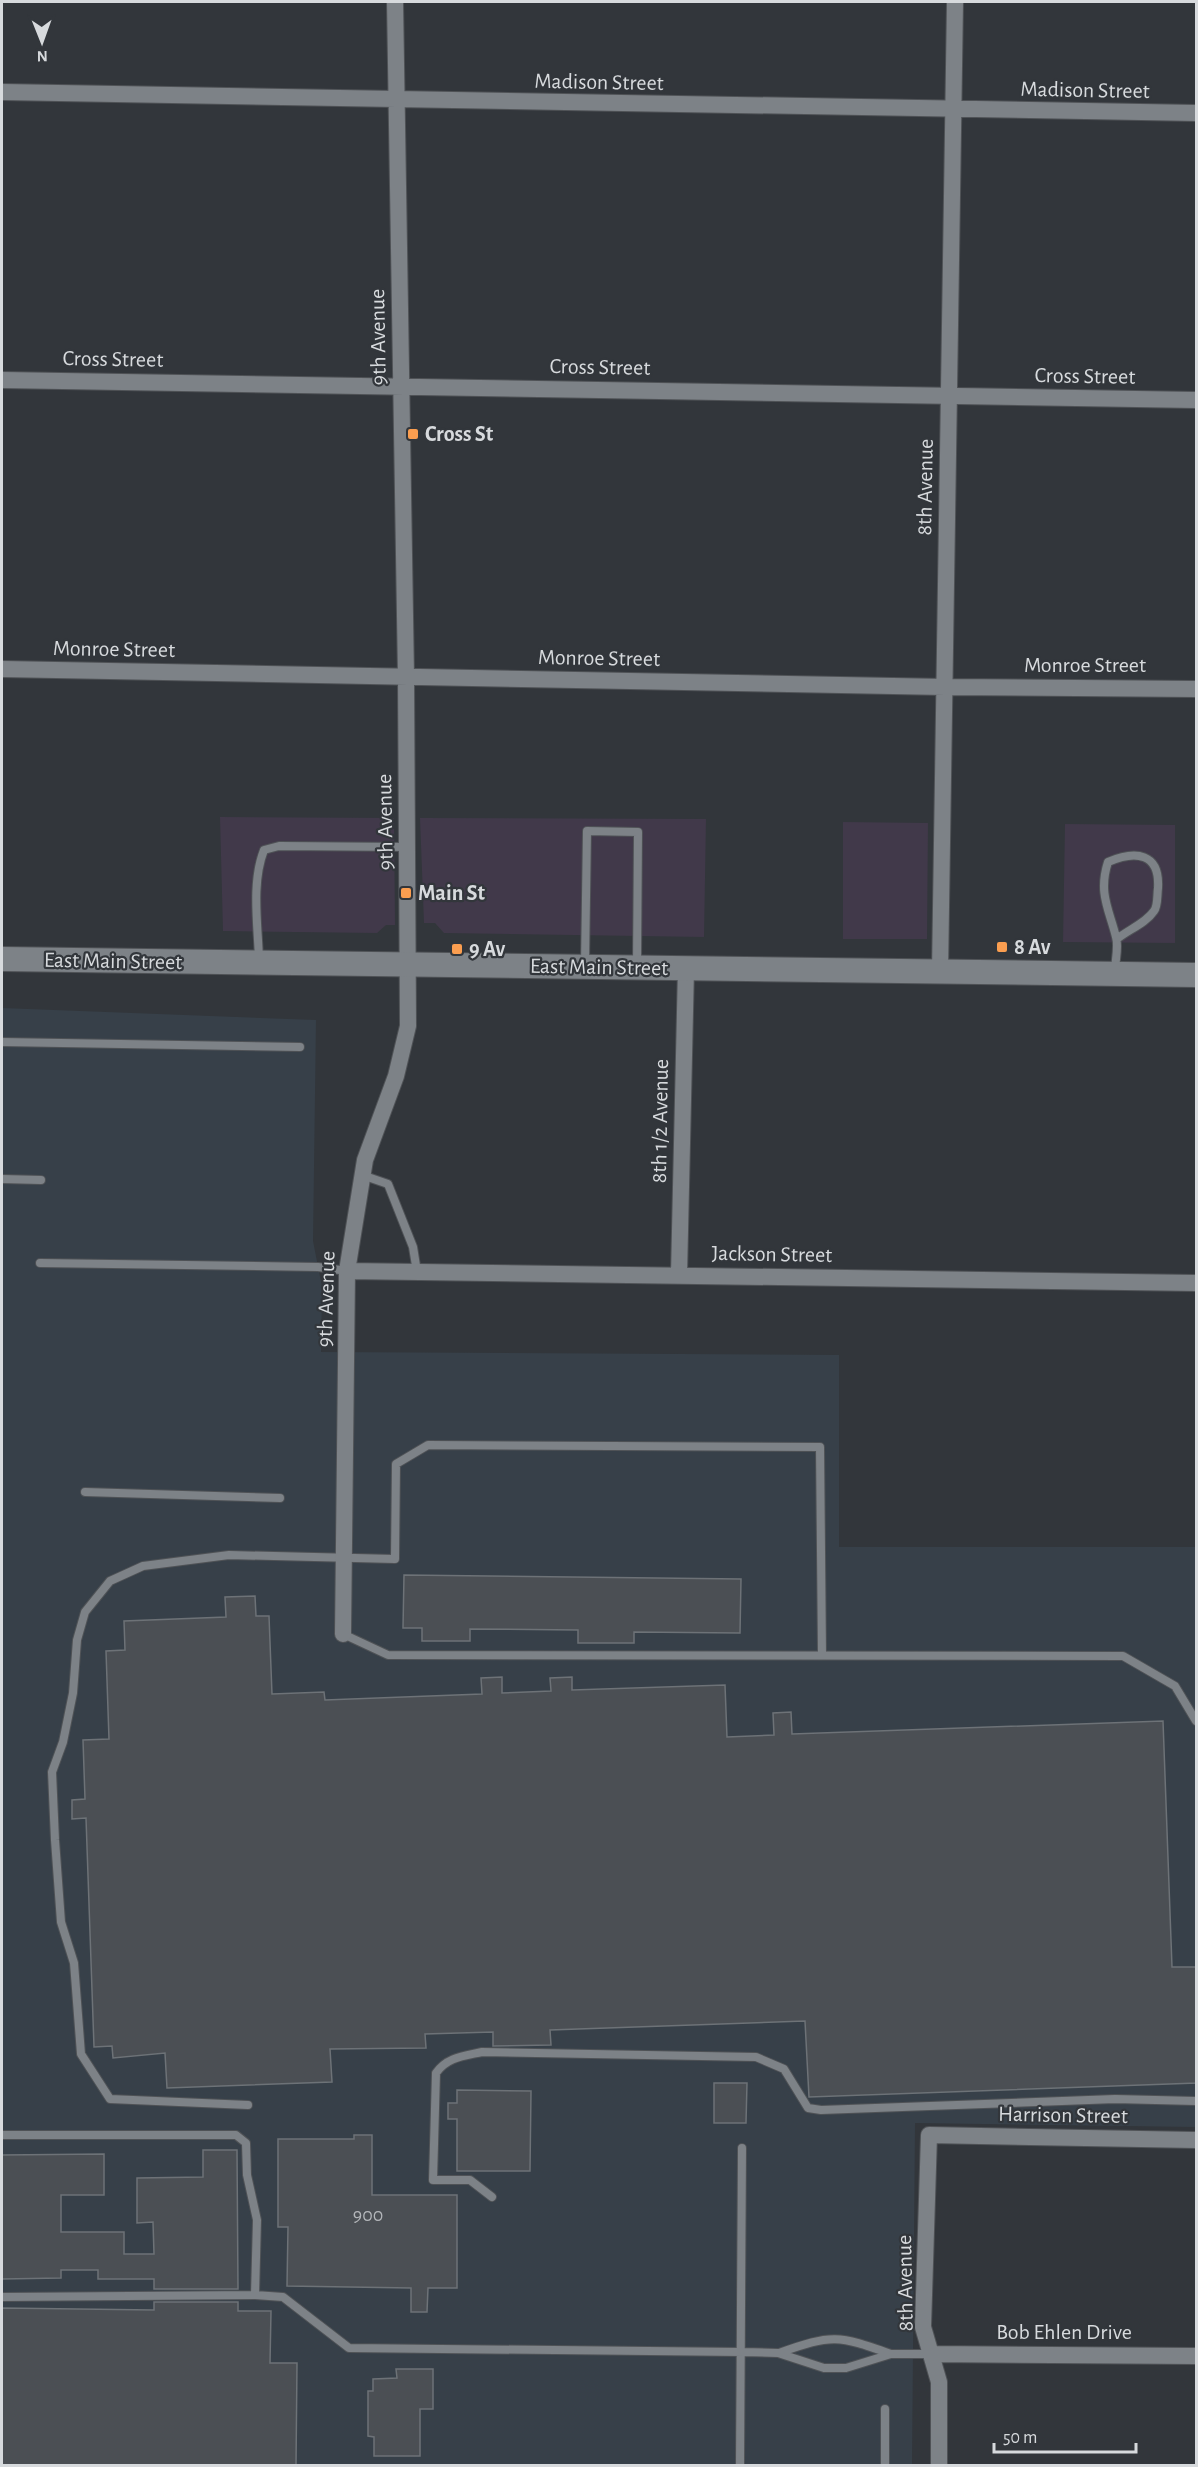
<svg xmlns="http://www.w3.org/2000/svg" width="1198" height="2467" viewBox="0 0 1198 2467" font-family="'Alegreya Sans',sans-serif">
<rect width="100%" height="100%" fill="#32363b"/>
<path fill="#41394a" d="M220 817 394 818 395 925H386L377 933 223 931Z
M420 818 706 819 704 937 444 933 435 923H424Z
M843 822 928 823 927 939H843Z
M1065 824 1175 825V943L1063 942Z"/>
<path fill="#374049" d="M2 1008 316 1020 313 1241 322 1287 321 1352 839 1355V1547H1196V2127L915 2123 912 2465 2 2466Z"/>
<path fill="#4b4f54" stroke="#6d7277" stroke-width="1.5" d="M404 1575 741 1579 740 1633 634 1632V1643H578V1630L470 1629V1641H422V1628H403Z
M255 1596 256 1616H269L272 1694 324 1692 325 1700 482 1694 481 1678 502 1677V1693L551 1691 550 1678 572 1677V1690L725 1685 727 1737 774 1735 773 1713 791 1712 792 1734 1163 1721 1172 1967H1197V2083L809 2097 805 2021 550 2030 551 2045 493 2046V2032L425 2034 426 2048 330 2049 332 2082 167 2088 165 2053 113 2058 112 2046 94 2047 86 1818 72 1819V1800L85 1799 83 1740 109 1739 106 1651 125 1650 124 1621 226 1617 225 1597Z
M714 2083H747L746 2123H714Z
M457 2090 531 2091 530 2171H457V2119H448V2103H457Z
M354 2135H372V2195H457V2288H428L427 2312H411V2288L287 2286 288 2227H278V2139H354Z
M203 2150H237L238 2289H154V2279H98V2270H61V2278L2 2279V2155L104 2154V2195H61V2232H124V2254H154L153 2222 137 2223V2178L203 2177Z
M154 2302H238V2311H271L270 2363H297L296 2466H2V2308L154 2310Z
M396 2369H433V2409H420V2456H374V2437L368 2436V2391H373V2379L397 2378Z"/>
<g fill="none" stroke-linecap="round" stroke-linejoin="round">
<g stroke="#4f5256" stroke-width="10">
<path id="lane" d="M259 960C258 925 251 883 264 850L279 846 407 847
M585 964 587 831 638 832 637 965
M1115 971C1115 961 1119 947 1116 937 1109 909 1098 893 1108 862 1136 850 1160 853 1158 888 1157 896 1158 906 1154 911 1146 923 1128 930 1117 939
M2 1042 300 1047
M362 1175 388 1184 413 1247 417 1272
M2 1179 41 1180
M40 1263 318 1267 347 1271
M85 1492 280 1498
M343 1634 388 1655 1123 1656 1175 1686 1196 1721
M248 2105 110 2099 81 2054 74 1963 61 1922 55 1840 52 1772 63 1742 73 1693 77 1640 85 1612 110 1581 143 1566 229 1555 395 1559 396 1464 428 1445 820 1447 822 1655
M2 2135H236L246 2143 247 2175 257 2220 255 2295 283 2297 349 2348 742 2352 778 2353 824 2368H846L891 2354H932
M492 2197 470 2180H433L436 2073C447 2057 464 2056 482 2052L756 2057 784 2069 808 2108 821 2110 1115 2099 1196 2101
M2 2297 256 2295
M779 2353C833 2334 837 2335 891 2354
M740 2466 742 2148
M885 2466V2409"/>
</g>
<g stroke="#4f5256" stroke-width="18">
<path id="street" d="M2 92 1196 113
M2 380 1196 400
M2 669 945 687 1196 689
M940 972 955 2
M347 1271 1196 1283
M679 1275 686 968
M343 1634 347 1271 365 1160 396 1076 408 1026 406 677 395 2
M932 2354 1196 2356
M939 2466V2382L923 2327 929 2135 1196 2140"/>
</g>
<g stroke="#4f5256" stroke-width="26">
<path id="secondary" d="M2 959 1196 975"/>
</g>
<use href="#lane" stroke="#7d8287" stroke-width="8"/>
<use href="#street" stroke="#7d8287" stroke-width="16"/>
<use href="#secondary" stroke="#7d8287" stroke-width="24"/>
</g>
<g fill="#fb9e50" stroke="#32363b" stroke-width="2">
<rect x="407" y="428" width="12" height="12" rx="3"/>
<rect x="400" y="887" width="12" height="12" rx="3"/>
<rect x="996" y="941" width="12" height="12" rx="3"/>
<rect x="451" y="943" width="12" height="12" rx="3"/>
</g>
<g text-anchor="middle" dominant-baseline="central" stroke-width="4.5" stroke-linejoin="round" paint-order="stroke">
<g font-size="20" fill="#b4b7bb">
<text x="368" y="2215">900</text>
</g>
<g font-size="22" fill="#d7dadd" stroke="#32363b">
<text transform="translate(599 82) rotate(1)">Madison Street</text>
<text transform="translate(1085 90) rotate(1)">Madison Street</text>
<text transform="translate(378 337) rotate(-91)">9th Avenue</text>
<text transform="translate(113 359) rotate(1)">Cross Street</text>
<text transform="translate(600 367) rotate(1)">Cross Street</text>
<text transform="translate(1085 376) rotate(1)">Cross Street</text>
<text transform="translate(925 487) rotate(-89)">8th Avenue</text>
<text transform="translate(114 649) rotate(1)">Monroe Street</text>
<text transform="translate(599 658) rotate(1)">Monroe Street</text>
<text x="1085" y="665">Monroe Street</text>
<text transform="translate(385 822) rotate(-91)">9th Avenue</text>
<text transform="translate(113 961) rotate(1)">East Main Street</text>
<text transform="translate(599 967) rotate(1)">East Main Street</text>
<text transform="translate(660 1121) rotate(-89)">8th 1/2 Avenue</text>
<text transform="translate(772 1254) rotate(1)">Jackson Street</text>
<text transform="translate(326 1299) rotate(-88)">9th Avenue</text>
<text transform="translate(1063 2115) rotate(1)">Harrison Street</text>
<text transform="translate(905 2283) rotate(-91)">8th Avenue</text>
<text x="1064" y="2332">Bob Ehlen Drive</text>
</g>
<g font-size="22" font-weight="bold" fill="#d7dadd" stroke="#32363b" text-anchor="start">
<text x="425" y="434">Cross St</text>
<text x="418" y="893">Main St</text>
<text x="1014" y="947">8 Av</text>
<text x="469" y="949">9 Av</text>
</g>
</g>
<rect width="1198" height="2467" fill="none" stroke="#d7dadd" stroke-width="6"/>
<g transform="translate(42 42) rotate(179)" stroke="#32363b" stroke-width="4.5" paint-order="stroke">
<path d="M0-4.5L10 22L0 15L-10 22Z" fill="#d7dadd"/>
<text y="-9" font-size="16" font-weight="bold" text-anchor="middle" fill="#d7dadd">N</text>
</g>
<path d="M994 2443v9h142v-9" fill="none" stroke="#d7dadd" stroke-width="3"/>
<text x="1003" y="2443" font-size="18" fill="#d7dadd" stroke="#32363b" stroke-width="4.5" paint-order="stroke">50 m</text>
</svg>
